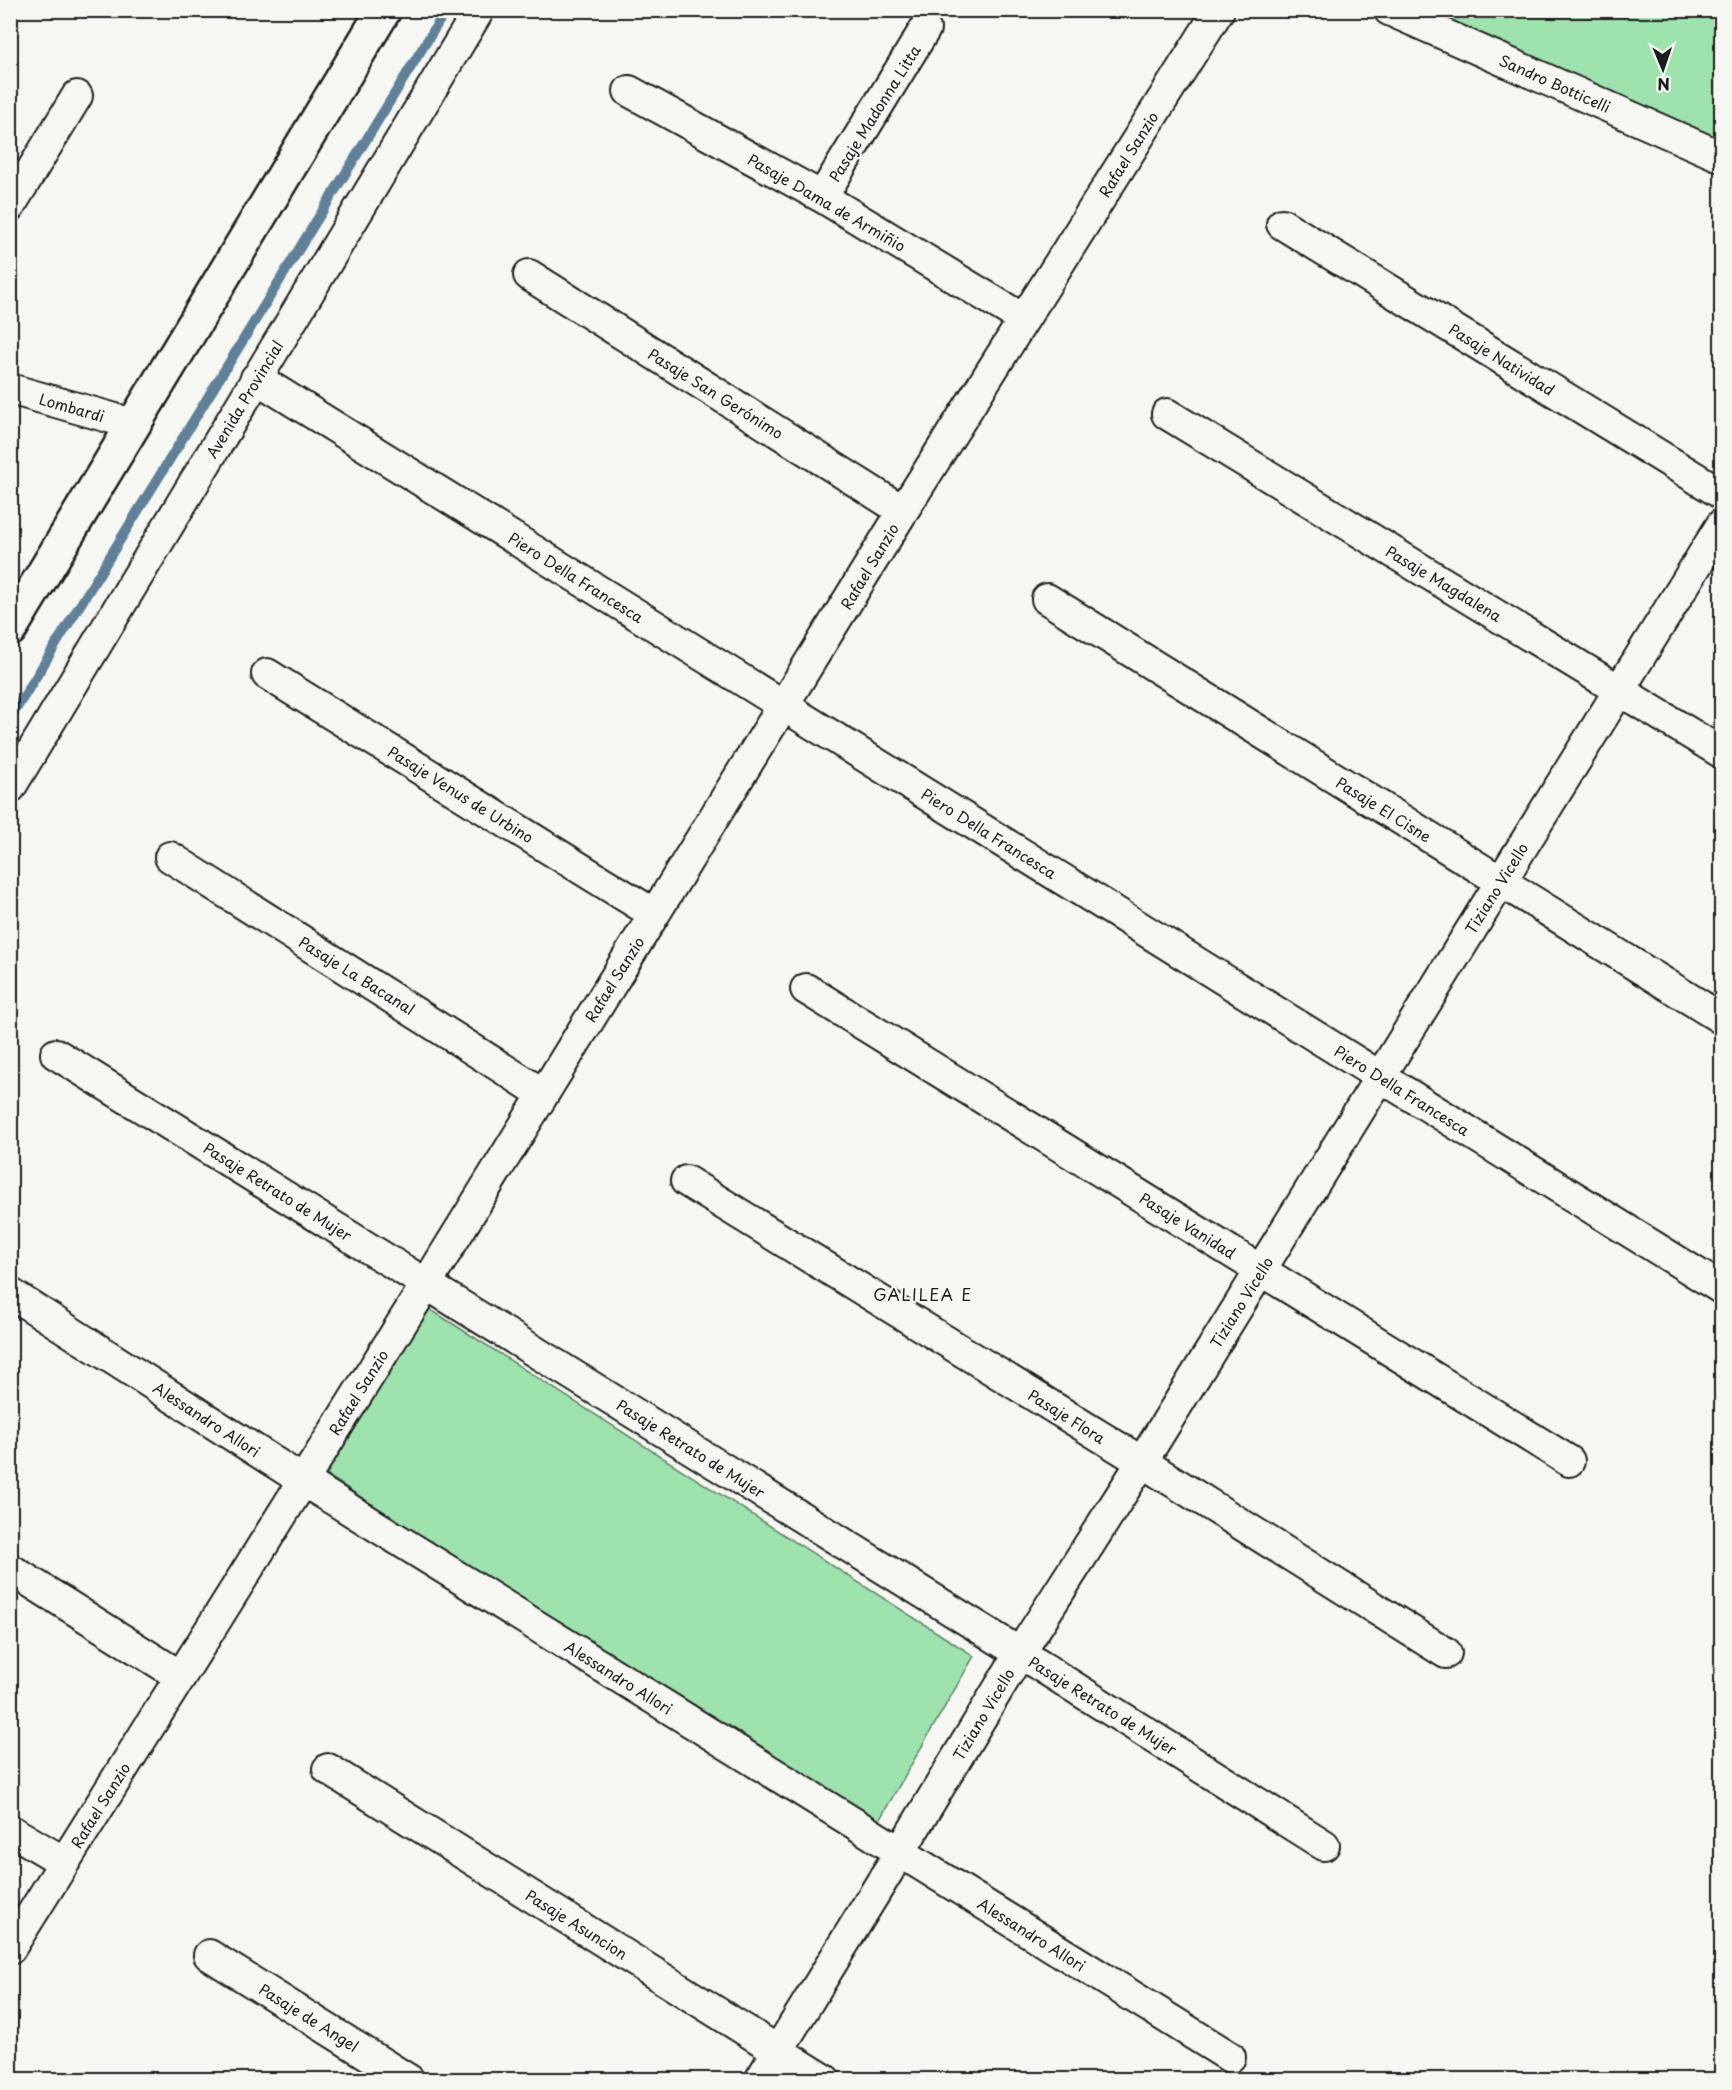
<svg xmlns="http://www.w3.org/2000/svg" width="1732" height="2090" viewBox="0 0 1732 2090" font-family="'Playpen Sans',sans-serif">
<rect width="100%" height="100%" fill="#f6f6f2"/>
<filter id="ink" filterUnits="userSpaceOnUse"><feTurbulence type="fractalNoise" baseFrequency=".0167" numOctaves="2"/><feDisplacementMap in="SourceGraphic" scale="12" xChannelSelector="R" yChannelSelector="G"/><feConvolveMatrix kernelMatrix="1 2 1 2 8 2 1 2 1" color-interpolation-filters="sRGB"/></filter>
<g filter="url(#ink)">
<path fill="#9ee2ad" stroke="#5d7f64" stroke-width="1.5" d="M1418 11H1721V148Z
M428 1308 974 1656 873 1831 324 1473Z"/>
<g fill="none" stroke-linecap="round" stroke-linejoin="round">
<path stroke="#5f8098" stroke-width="10" d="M10 719 446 10"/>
<g stroke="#1c1c1c" stroke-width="34">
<path id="street" d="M1389 10 1722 157
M629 91 822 197 1023 319
M822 197 925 29
M10 206 77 96
M1282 224 1722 494
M529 275 903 511
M256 378 1722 1289
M10 389 133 424
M1167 414 1722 753
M1047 599 1722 1019
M267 674 654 914
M10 788 479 10
M170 857 543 1094
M806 989 1569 1461
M56 1054 1020 1653 1324 1845
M686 1181 1142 1462 1446 1653
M10 1293 302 1480 1230 2057
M10 1569 180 1676
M328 1769 825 2080
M10 1830 64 1862
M10 1949 427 1283 903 511 1219 10
M209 1955 409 2080
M760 2080 900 1852 1020 1653 1142 1462 1722 524"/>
</g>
<g stroke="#1c1c1c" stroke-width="38">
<path id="secondary" d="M10 629 384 10"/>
</g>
<use href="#street" stroke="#f6f6f2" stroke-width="30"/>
<use href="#secondary" stroke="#f6f6f2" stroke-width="33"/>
</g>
</g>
<g text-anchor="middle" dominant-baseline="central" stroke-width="4.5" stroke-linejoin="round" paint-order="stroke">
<g font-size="15" fill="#1c1c1c" stroke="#f6f6f2">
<text transform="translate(1555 83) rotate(24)">Sandro Botticelli</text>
<text transform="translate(874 113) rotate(-58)">Pasaje Madonna Litta</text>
<text transform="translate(1128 154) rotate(-58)">Rafael Sanzio</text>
<text transform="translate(827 202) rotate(30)">Pasaje Dama de Armiñio</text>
<text transform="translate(1502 359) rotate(32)">Pasaje Natividad</text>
<text transform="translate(716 393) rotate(32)">Pasaje San Gerónimo</text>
<text transform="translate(244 399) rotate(-59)">Avenida Provincial</text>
<text transform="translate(72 407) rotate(16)">Lombardi</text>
<text transform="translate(869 566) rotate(-59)">Rafael Sanzio</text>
<text transform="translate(576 577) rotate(32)">Piero Della Francesca</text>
<text transform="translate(1444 583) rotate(31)">Pasaje Magdalena</text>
<text transform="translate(461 794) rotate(32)">Pasaje Venus de Urbino</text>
<text transform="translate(1384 809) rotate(32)">Pasaje El Cisne</text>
<text transform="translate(989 833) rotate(32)">Piero Della Francesca</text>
<text transform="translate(1496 888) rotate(-58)">Tiziano Vicello</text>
<text transform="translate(357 975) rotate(32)">Pasaje La Bacanal</text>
<text transform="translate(614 979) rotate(-58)">Rafael Sanzio</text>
<text transform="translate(1402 1090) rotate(32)">Piero Della Francesca</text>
<text transform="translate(278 1191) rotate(32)">Pasaje Retrato de Mujer</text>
<text transform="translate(1188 1225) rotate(32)">Pasaje Vanidad</text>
<text transform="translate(1241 1302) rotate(-58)">Tiziano Vicello</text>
<text transform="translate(358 1392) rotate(-58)">Rafael Sanzio</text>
<text transform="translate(1067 1416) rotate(32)">Pasaje Flora</text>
<text transform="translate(207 1419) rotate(33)">Alessandro Allori</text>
<text transform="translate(691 1448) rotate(32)">Pasaje Retrato de Mujer</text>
<text transform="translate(619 1677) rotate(32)">Alessandro Allori</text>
<text transform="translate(1103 1705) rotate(32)">Pasaje Retrato de Mujer</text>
<text transform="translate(983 1714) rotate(-59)">Tiziano Vicello</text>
<text transform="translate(100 1805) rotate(-58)">Rafael Sanzio</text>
<text transform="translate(577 1924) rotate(32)">Pasaje Asuncion</text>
<text transform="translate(1032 1934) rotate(32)">Alessandro Allori</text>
<text transform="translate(309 2017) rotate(32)">Pasaje de Angel</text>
</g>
<g font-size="16" letter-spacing="1.5" fill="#1c1c1c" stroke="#f6f6f2">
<text x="923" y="1294">GALILEA E</text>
</g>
</g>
<rect width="1732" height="2090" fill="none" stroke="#f6f6f2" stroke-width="36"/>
<rect x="18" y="18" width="1696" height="2054" fill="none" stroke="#1c1c1c" stroke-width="2" filter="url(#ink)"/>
<g transform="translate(1663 69) rotate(178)" stroke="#f6f6f2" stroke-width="4.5" paint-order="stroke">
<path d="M0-4.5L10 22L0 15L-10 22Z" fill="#1c1c1c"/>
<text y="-9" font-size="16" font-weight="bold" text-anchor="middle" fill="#1c1c1c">N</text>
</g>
</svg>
